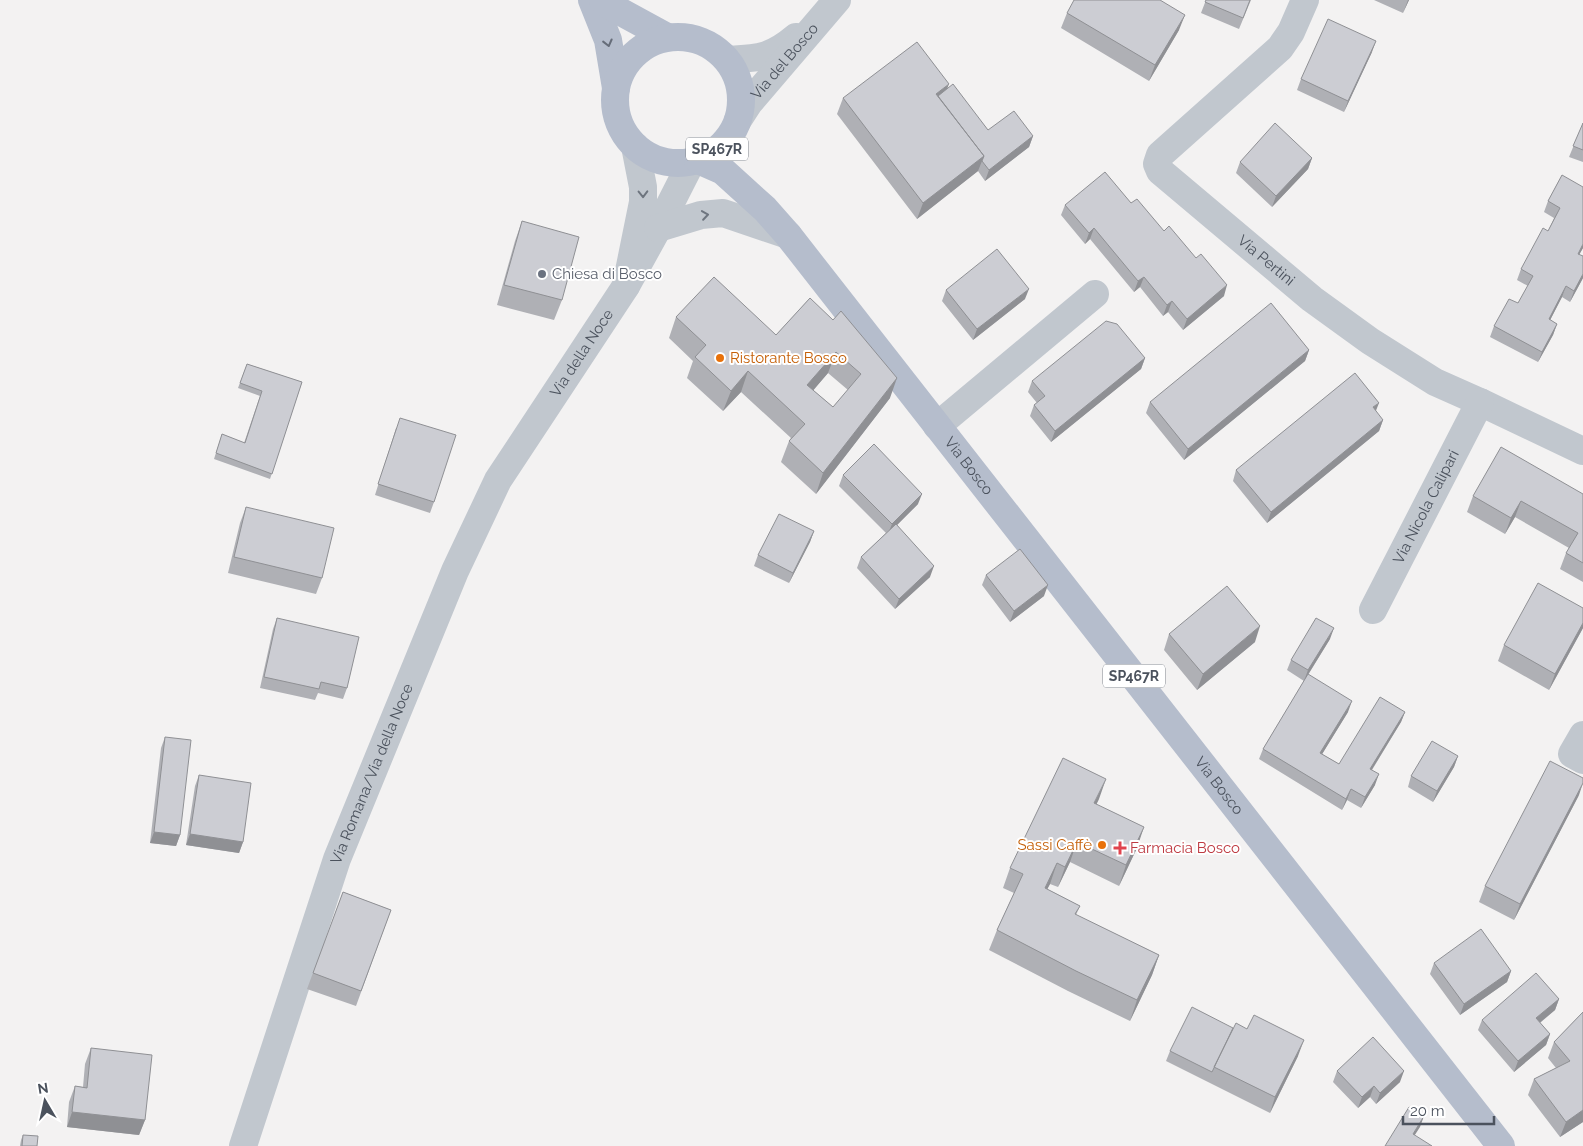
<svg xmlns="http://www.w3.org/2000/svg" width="1583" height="1146" viewBox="0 0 1583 1146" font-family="Raleway,sans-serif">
<rect width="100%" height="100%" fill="#f3f2f2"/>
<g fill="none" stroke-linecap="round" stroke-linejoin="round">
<g stroke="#c1c7ce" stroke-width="28">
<path id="s1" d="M1305 0 1291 32 1280 48 1160 155 1157 164 1160 171 1312 299 1370 341 1435 382 1480 402 1583 451"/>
<path d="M728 60C759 58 771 58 796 37"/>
<path id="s2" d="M738 120 749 103 837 0"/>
<path d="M635 146 643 187V202L626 286 658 228 691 163"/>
<path d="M658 228 701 215 723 213 788 235"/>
<path d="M937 426 1095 294"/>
<path id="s3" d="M1373 610 1480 402"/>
<path d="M1583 735 1572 754 1583 760"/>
<path id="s4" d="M243 1146 337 859 455 571 498 480 626 286"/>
</g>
<g stroke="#b5bdcc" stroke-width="28">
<path d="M592 0 608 40 616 88"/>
<path d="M603 0 610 6 667 37"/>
<circle cx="678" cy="100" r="63"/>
<path id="s5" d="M698 160 723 171 765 209 788 235 1501 1146"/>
</g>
</g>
<path fill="#afb0b5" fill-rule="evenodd" d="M1206 0H1251L1239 29 1201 13Z
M1374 0H1409L1403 13Z
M1067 13 1179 30 1149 81 1061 28Z
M1372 52 1344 112 1297 90 1301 79Z
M948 88 988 130 1033 136 1029 147 985 181 978 171 917 219 837 114 843 98Z
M1583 123V162L1569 157Z
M1312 158 1308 169 1272 207 1236 173 1240 162Z
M1562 175 1583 248 1579 254 1583 278 1570 302 1562 297 1550 320 1557 324 1553 335 1538 362 1490 337 1494 326 1518 303 1528 286 1517 280 1521 269 1548 231 1554 218 1544 212 1548 201Z
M1131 203 1164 231 1224 296 1183 330 1168 312 1163 316 1140 287 1134 292 1090 239 1085 244 1061 215 1065 205Z
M522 221 562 300 554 320 497 305 515 241Z
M946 290 1025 299 973 340 942 301Z
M810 298 890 398 816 494 781 462 789 441 791 438 741 392 723 411 687 378 693 361 669 338 676 317 776 335ZM828 373 848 390 833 407 813 390Z
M1309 350 1305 361 1184 460 1146 413 1150 402Z
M1145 358 1141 369 1051 442 1030 416 1034 405 1037 403 1028 392 1032 381Z
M247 364 302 382 270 479 214 459 222 434 244 443 260 396 238 388Z
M1383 420 1379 431 1267 523 1233 481 1236 470Z
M396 428 434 502 430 513 375 495Z
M843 475 918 504 897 525 930 577 895 609 857 568 861 557 886 533 839 486Z
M1583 494V582L1560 569 1566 553 1569 548 1515 517 1505 534 1467 512 1473 496Z
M246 507 322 578 316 594 228 573 240 523Z
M814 531 810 542 789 583 754 566 758 555Z
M986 575 1044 596 1010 622 982 585Z
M1583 608V628L1549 690 1498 661 1504 645Z
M277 618 347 688 343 699 318 693 315 700 260 688 273 629Z
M1169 634 1255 642 1197 690 1164 650Z
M1330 639 1308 675 1348 712 1322 754 1339 764 1405 712 1401 722 1372 770 1375 785 1361 808 1347 800 1342 810 1259 759 1263 749 1304 681 1287 670 1291 660Z
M165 737 180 835 176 846 150 843 161 748Z
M1458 756 1454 767 1433 802 1408 787 1411 776Z
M199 775 243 842 239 853 186 845 195 786Z
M1579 795 1514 920 1479 902 1485 886Z
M1099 799 1096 804 1137 848 1119 886 1070 862 1058 887 1050 884 1047 889 1080 906 1076 915 1159 955 1152 975 1130 1021 1068 991 989 950 997 930 1014 893 1003 888 1010 868Z
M343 892 391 910 356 1006 307 989Z
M1434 963 1511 971 1507 982 1460 1015 1430 974Z
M1559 999 1555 1010 1540 1023 1550 1034 1546 1045 1514 1072 1478 1030 1482 1020Z
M1583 1012V1122L1560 1137 1528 1095 1534 1079 1556 1068 1548 1058 1554 1042Z
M1233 1028 1298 1056 1270 1113 1166 1061 1170 1051Z
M91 1048 145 1120 139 1135 67 1127 69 1102 75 1086 83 1087 85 1064Z
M1337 1071 1400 1082 1376 1104 1370 1097 1358 1108 1333 1082Z
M23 1135 37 1146H20L21 1140Z"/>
<path fill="#8f9094" d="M1408 0H1409L1403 13Z
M1185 15 1179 30 1149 81 1155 65Z
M1376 41 1372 52 1344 112 1348 101Z
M949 84 943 100 938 104 936 94Z
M1033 136 1029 147 985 181 989 170Z
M984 156 978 171 917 219 923 203Z
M1312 158 1308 169 1272 207 1276 196Z
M1094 228 1090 239 1085 244 1089 233Z
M1583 244V248L1574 264 1578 254Z
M1583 274V278L1570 302 1574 291Z
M1144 277 1140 287 1134 292 1138 281Z
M1227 285 1224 296 1183 330 1187 319Z
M1566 286 1562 297 1545 330 1549 319Z
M1029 289 1025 299 973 340 977 329Z
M1172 301 1168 312 1163 316 1167 305Z
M1557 324 1553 335 1538 362 1542 352Z
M1309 350 1305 361 1184 460 1188 449Z
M836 352 828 373 800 406 807 385Z
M1145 358 1141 369 1051 442 1055 431Z
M748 371 741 392 723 411 731 391Z
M897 378 890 398 816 494 823 473Z
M1379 403 1375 413 1373 407Z
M1383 420 1379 431 1267 523 1271 512Z
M922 494 918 504 888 534 892 524Z
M1521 501 1515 517 1505 534 1511 518Z
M814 531 810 542 789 583 793 573Z
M934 566 930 577 895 609 899 599Z
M1048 585 1044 596 1010 622 1014 611Z
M1583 623V628L1549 690 1555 674Z
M1260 626 1255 642 1197 690 1203 674Z
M1334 628 1330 639 1304 681 1308 670Z
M1352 701 1348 712 1316 764 1320 753Z
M1405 712 1401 722 1366 779 1370 769Z
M1458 756 1454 767 1433 802 1437 791Z
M1379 774 1375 785 1361 808 1365 797Z
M1106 779 1099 799 1087 824 1094 803Z
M1583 783 1579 795 1514 920 1520 904Z
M1351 789 1347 800 1342 810 1346 799Z
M1144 827 1137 848 1119 886 1126 865Z
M154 832 180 835 176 846 150 843Z
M190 834 243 842 239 853 186 845Z
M1077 842 1070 862 1058 887 1065 867Z
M1057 863 1050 884 1037 909 1045 888Z
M1159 955 1152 975 1130 1021 1137 1000Z
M1511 971 1507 982 1460 1015 1464 1004Z
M1559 999 1555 1010 1532 1029 1536 1018Z
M1550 1034 1546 1045 1514 1072 1518 1061Z
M1304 1040 1298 1056 1270 1113 1275 1097Z
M1404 1071 1400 1082 1376 1104 1380 1093Z
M1374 1086 1370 1097 1358 1108 1362 1097Z
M1583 1110V1122L1560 1137 1566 1122Z
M72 1112 145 1120 139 1135 67 1127Z
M1424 1116 1420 1127 1409 1144 1413 1134Z"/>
<path fill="#cccdd3" stroke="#8f9094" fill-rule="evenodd" d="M1074 0H1160L1185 15 1155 65 1067 13Z
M1206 0H1250L1243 18 1205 2Z
M1328 19 1376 41 1348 101 1301 79Z
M917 42 949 84 936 94 984 156 923 203 843 98Z
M953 84 988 130 1014 111 1033 136 989 170 982 161 984 156 938 96Z
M1275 123 1312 158 1276 196 1240 162Z
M1583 123V150L1573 146Z
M1105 172 1131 203 1137 199 1164 231 1169 226 1196 258 1201 254 1227 285 1187 319 1172 301 1167 305 1144 277 1138 281 1094 228 1089 233 1065 205Z
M1562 175 1583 187V244L1578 254 1583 256V274L1574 291 1566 286 1549 319 1557 324 1542 352 1494 326 1509 299 1518 303 1533 276 1521 269 1543 228 1548 231 1560 208 1548 201Z
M522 221 579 237 562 300 504 285Z
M997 249 1029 289 977 329 946 290Z
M714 277 776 335 810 298 833 320 841 311 897 378 823 473 789 441 805 424 748 371 731 391 695 357 706 345 676 317ZM836 352 861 374 833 407 807 385Z
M1271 303 1309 350 1188 449 1150 402Z
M1106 321 1117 324 1145 358 1055 431 1034 405 1045 396 1032 381Z
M247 364 302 382 272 474 216 453 222 434 245 443 262 391 240 383Z
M1355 373 1379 403 1373 407 1383 420 1271 512 1236 470Z
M400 418 456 435 434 502 378 484Z
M874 444 922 494 892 524 843 475Z
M1501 447 1583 494V563L1566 553 1578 533 1521 501 1511 518 1473 496Z
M246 507 334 528 322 578 234 557Z
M779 514 814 531 793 573 758 555Z
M896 524 934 566 899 599 861 557Z
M1020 549 1048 585 1014 611 986 575Z
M1538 583 1583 608V623L1555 674 1504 645Z
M1227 586 1260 626 1203 674 1169 634Z
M277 618 359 637 347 688 321 682 319 689 264 677Z
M1316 618 1334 628 1308 670 1291 660Z
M1308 674 1352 701 1320 753 1339 764 1380 697 1405 712 1370 769 1379 774 1365 797 1351 789 1346 799 1263 749Z
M165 737 191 740 180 835 154 832Z
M1432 741 1458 756 1437 791 1411 776Z
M1063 758 1106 779 1094 803 1144 827 1126 865 1077 842 1065 867 1057 863 1045 888 1080 906 1075 914 1159 955 1137 1000 1076 971 997 930 1023 874 1010 868Z
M1550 761 1583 778V783L1520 904 1485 886Z
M199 775 251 783 243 842 190 834Z
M343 892 391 910 361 991 313 973Z
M1481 929 1511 971 1464 1004 1434 963Z
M1536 973 1559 999 1536 1018 1550 1034 1518 1061 1482 1020Z
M1192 1007 1233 1028 1212 1072 1170 1051Z
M1583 1012V1110L1566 1122 1534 1079 1570 1061 1554 1042Z
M1254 1015 1304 1040 1275 1097 1214 1067 1236 1023 1247 1029Z
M1373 1037 1404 1071 1380 1093 1374 1086 1362 1097 1337 1071Z
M91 1048 152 1055 145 1120 72 1112 75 1086 87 1088Z
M1409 1107 1424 1116 1413 1134 1432 1146H1385Z
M23 1135 38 1136 37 1146H22Z"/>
<defs><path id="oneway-chevron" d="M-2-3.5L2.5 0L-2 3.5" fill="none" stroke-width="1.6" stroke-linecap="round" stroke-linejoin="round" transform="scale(1.25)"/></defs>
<use stroke="#666d79" href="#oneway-chevron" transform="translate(608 43) rotate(76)"/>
<g stroke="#6e757f">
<use href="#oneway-chevron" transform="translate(643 194) rotate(89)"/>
<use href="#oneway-chevron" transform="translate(705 215) rotate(-8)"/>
</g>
<circle fill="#6b7280" stroke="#fff" stroke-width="2" cx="542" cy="274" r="5"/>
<g fill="#e8710a" stroke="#fff" stroke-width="2">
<circle cx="720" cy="358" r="5"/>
<circle cx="1102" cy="845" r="5"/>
</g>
<path fill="#e0444e" stroke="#fff" stroke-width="2" d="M1117.5 840.5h5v5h5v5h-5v5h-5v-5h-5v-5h5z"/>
<g text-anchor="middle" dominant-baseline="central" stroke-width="4" stroke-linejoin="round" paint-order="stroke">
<g fill="#fff" stroke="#81868e" stroke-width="1">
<rect x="686" y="137.5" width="62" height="23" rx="4"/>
<rect x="1103" y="664.5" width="62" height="23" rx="4"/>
</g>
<g font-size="14" font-weight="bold" fill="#4b525d">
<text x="717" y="149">SP467R</text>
<text x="1134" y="676">SP467R</text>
</g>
<g font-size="15" fill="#4b525d" stroke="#fff">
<text stroke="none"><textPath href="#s2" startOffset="75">Via del Bosco</textPath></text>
<text stroke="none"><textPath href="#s1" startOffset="371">Via Pertini</textPath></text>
<text stroke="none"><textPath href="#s4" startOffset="866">Via della Noce</textPath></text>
<text stroke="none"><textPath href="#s5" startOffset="412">Via Bosco</textPath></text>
<text stroke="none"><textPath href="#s3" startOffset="116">Via Nicola Calipari</textPath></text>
<text stroke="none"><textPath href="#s4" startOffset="394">Via Romana/Via della Noce</textPath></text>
<text stroke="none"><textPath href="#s5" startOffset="818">Via Bosco</textPath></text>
</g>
<g font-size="15" fill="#5b616d" stroke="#fff" text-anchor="start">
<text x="552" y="274">Chiesa di Bosco</text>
</g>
<g font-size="15" fill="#c56008" stroke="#fff" text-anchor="start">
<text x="730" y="358">Ristorante Bosco</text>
<text x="1092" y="845" text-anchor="end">Sassi Caffè</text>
</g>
<g font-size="15" fill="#be3a42" stroke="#fff" text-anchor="start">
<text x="1130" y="848">Farmacia Bosco</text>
</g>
</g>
<g transform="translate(45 1101) rotate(351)" stroke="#ffffff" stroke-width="4" paint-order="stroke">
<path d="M0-4L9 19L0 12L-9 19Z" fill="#4b525d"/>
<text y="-8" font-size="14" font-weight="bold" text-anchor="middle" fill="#4b525d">N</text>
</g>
<path d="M1403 1116v8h91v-8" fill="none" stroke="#4b525d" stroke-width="2.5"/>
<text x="1410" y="1116" font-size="15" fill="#4b525d" stroke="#ffffff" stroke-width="4" paint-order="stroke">20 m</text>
</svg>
